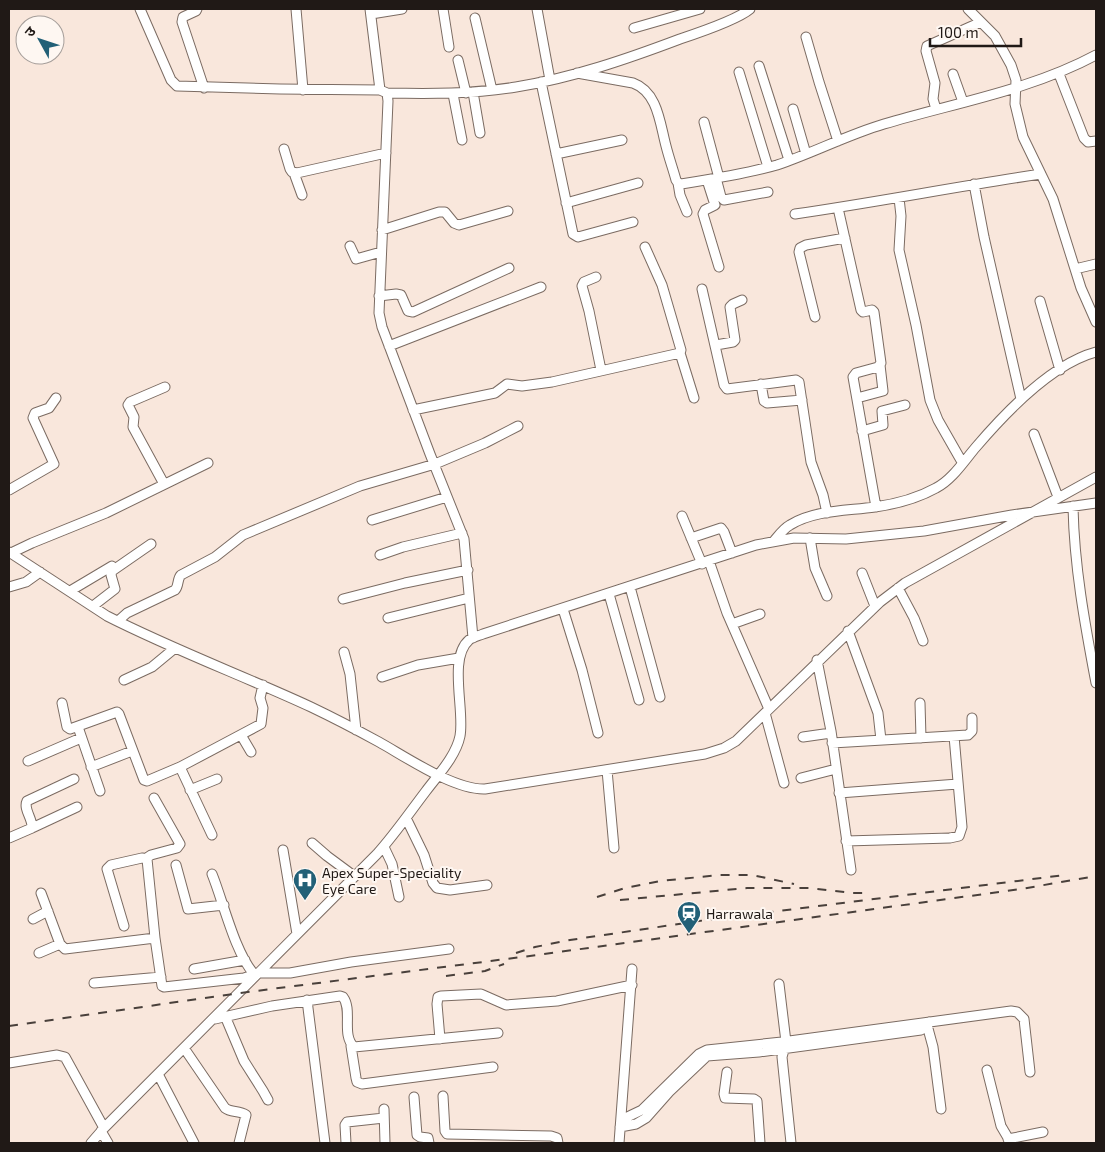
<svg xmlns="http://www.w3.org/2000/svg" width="1105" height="1152" viewBox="0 0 1105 1152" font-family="'Exo 2','Noto Sans Devanagari',sans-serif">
<rect width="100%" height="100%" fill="#f9e7dc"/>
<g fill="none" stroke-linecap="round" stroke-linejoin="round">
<g stroke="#7b6b62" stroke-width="11">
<path id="minor" d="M140 9 171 80 177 86 280 89 380 90 387 93 388 101 379 313 382 327 430 454 464 539 473 638
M197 9 196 11 183 17 182 22 204 88
M296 9 303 90
M370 9 380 90
M443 9 449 47
M537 9 550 80
M968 9 995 36 1011 65 1016 80 1015 104 1023 137 1053 199 1081 288 1096 322
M371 14 402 9
M475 18 492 90
M634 28 700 9
M806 37 819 82 838 141
M458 60 466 93
M759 66 789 160
M739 72 768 167
M577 73 633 83C658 92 660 124 666 146 669 158 673 169 676 180L678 183 681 184C713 179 746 174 777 165 813 153 847 135 884 124 954 103 1031 90 1096 55
M953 74 963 102
M1059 74 1084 138 1088 142 1096 141
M541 82 573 234 578 237 633 222
M473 92 480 133
M387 93C430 94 473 94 516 87 572 78 627 59 680 39 698 33 737 20 750 9
M453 94 462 140
M793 109 806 154
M936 109 933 99 935 83 926 51 927 46 981 22
M704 122 719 178
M284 149 290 169 292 172 297 173 386 153
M556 154 622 140
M294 173 302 195
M716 178 721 197 724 200 768 192
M707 180 715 205 705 210 703 214 719 267
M678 183 680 195 687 212
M974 184 984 237 1021 399
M899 198 901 216 899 250 916 325 930 400 938 420 962 462
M566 203 638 183
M838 208 861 310 863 312 872 310 874 312 881 363 878 367 856 373 853 377 876 507
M795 214C878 202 959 186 1041 174
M382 230 439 212H445L454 223 459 225 508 211
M350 246 356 259 381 252
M1075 269 1096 264
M596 277 584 282 582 286 589 311 601 370
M702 289 724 385 727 389 796 380 799 382 811 462 823 495 827 513
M379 296 396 294 401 295 408 311 413 312 509 268
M1040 301 1060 370
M815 317 799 252 800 248 806 245 845 238
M716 345 733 342 735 340 730 307 733 304 742 300
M389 346 541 287
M680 353 694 398
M761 384 764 401 767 403 802 400
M857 398 883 391 880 365
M413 410 495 393 507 384 522 386 552 382 680 353 681 350 662 285 645 247
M862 431 883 425 882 411 905 405
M1034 434 1058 497
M164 484 133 427 134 417 128 405 130 402 165 387
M9 490 54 464 33 418 35 413 49 408 56 398
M1073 506C1074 565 1085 625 1096 683
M682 516 702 564
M372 520 447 497
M691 538 721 528 724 532 732 553
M810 538 815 568 827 596
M774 541C779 535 783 529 790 525 814 510 847 511 875 507 896 504 918 498 936 488 952 480 964 461 976 447 1005 413 1051 364 1096 352
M9 552 107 616C174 650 244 676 311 707 334 718 357 730 379 742 406 757 454 790 485 789L705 754 724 748 736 741 880 602 905 583 1096 477
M11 553 32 543 106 513 208 463
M380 555 403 547 462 533
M709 561 727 613 769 709
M862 573 875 606
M9 587 26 582 40 572
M630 587 660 697
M898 588 914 618 923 641
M70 591 112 566
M609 594 639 700
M343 599 405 583 468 570
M93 606 115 589 111 575 112 571 151 544
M563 609 582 670 598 733
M388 618 469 598
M118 621 127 613 175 590C179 586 177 579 181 575L215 557 243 535 360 486 435 464 485 443 518 426
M732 624 760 614
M848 631 878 713 881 740
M344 652 350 674 356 730
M817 660 831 731 851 870
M382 677 418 665 459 658
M124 680 152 667 175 648
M62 703 67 727 70 729 117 712 119 714 144 780 147 781 180 767 261 724 263 708 260 698 263 685
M920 703 921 738
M765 713 784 783
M78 727 100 791
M241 735 251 752
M803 737 831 733
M832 743 968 735 972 731V718
M28 761 81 738
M91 767 132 751
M180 767 212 835
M607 770 614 848
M801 778 836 769
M190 790 217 779
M839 793 958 784
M154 798 180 844 177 848 151 855 148 857 147 859 155 938 162 986 164 987 244 978 259 973H290L351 962 449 949
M406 818 424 855 433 883 437 888 450 890 487 885
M32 828 77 807
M9 838 32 828C33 819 23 809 27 801L74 779
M846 841 950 838 959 836 962 827 954 736
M312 843 327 856 354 876
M384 847 392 864 399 897
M283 850 297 934
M176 865 188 909 224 905
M212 874C223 901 235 953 254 974
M41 893 60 944 65 949 155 938
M33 919 48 911
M124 926 107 869 111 865 142 858 147 859
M39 953 60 944
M194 969 245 960
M94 983 161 977
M779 984 786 1042 782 1057 791 1143
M307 1000 325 1143
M225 1016 244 1061 263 1091 268 1100
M215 1019 272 1006 340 996 343 997C353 1010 341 1035 354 1047L498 1033
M927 1025 933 1047 941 1109
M440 1039 437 1004 438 997 441 996 481 994 506 1005 557 1001 632 985
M351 1046 356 1078 357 1082 362 1084 493 1067
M184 1048 225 1108C231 1113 239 1110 246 1115L239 1143
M9 1063 57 1055 65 1057 104 1128
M987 1070 1001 1126 1011 1143
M727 1072 724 1094 725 1098 754 1099 757 1101 760 1143
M158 1074 194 1143
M443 1096 445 1131 447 1134 551 1136 557 1138 558 1143
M414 1097 417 1135 420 1137 428 1138 429 1143
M384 1109 385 1143
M621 1120 642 1110 699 1054 707 1050 782 1042 1011 1011 1017 1012 1024 1019 1030 1072
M620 1127 636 1124 646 1118 669 1092 707 1056 759 1052 921 1030 924 1028 929 1022
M101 1131 108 1143
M1008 1139 1043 1132
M91 1143 104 1128 377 854C395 834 410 812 426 791 438 775 456 756 460 736 465 711 448 658 469 640 473 637 478 636 483 634L756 545 794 538 846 539 924 531 1012 515 1096 503
M346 1143 345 1125 347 1122 384 1118
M619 1143 632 969"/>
</g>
<use href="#minor" stroke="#fff" stroke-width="9"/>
<path stroke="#49403b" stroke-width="2" stroke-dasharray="9 9" stroke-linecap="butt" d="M597 897 625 888 660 881 720 875H752L794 884
M620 900 747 888H809L852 893H867
M516 953 535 947 570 940 699 921 1065 875
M446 976 485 971 504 964
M9 1026 240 993 522 957 1021 889 1096 876"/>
</g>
<defs>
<g id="hospital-pin" transform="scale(1.25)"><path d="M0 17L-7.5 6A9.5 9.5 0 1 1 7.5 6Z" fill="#226077" stroke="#fef7f2"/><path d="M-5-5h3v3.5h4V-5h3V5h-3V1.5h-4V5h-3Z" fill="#fff"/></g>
<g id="station-pin" transform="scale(1.25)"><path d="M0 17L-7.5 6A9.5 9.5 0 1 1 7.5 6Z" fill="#226077" stroke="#fef7f2"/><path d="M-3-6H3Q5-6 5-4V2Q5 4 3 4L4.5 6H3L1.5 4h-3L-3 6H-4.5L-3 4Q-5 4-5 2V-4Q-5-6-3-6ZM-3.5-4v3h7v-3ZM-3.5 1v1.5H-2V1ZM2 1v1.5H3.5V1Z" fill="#fff"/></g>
</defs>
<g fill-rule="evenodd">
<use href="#hospital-pin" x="305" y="880"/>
<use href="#station-pin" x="689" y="913"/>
</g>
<g text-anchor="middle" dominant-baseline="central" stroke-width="4" stroke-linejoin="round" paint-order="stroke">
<g font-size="14" fill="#201916" stroke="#fef7f2" text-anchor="start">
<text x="322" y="872">Apex Super-Speciality<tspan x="322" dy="16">Eye Care</tspan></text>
<text x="706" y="913">Harrawala</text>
</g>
</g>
<rect width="1105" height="1152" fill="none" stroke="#201916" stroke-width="20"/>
<g transform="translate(40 40) rotate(310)"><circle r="24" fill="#fef7f2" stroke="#a59e9a"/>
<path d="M0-4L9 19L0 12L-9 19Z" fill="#226077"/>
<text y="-8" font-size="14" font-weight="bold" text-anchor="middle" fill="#201916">उ</text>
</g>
<path d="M930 38v8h91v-8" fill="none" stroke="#201916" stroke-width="2.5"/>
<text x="938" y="38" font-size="15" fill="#201916" stroke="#fef7f2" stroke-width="4" paint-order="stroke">100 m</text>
</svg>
